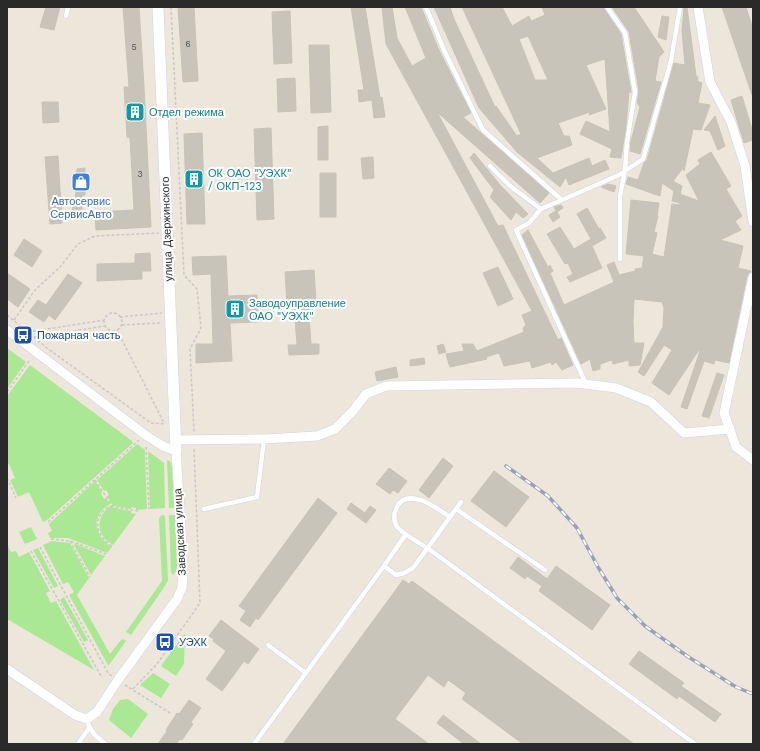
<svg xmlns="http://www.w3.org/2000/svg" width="760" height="751" viewBox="0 0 760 751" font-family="'Work Sans',sans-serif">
<rect width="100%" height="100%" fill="#ede6db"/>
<path fill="#abe893" d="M7 348 26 362 7 389Z
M30 365 132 441 133 443 47 520 43 522 29 492 18 497 10 480 15 478 9 464 7 465V396Z
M137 444 145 450 147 509 136 510V508L132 507 131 509 113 506 107 496 109 495 106 490 104 491 97 480Z
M148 451 164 463 165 508 150 509Z
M167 460 170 461 172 466 174 508H169Z
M95 481 102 492 101 494 104 499 106 498 110 504C90 516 94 536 112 547L107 553 68 538H50L48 533 52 531 49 524Z
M109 507 131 511V513L136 514 113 545C109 542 105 540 103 536 96 526 100 514 109 507Z
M162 515H164L165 517 168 580 165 586 131 635 126 632 162 581 159 518Z
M169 515H175L177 568 175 573 173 575 171 572Z
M31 527 37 539 25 544 19 532Z
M52 541 70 543 89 578 77 595 110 654 121 640 123 639 126 641 109 665H108L69 595 74 592 68 582 63 584 43 545Z
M73 543 105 556 91 575Z
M7 544 11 552 16 551 19 557 29 552 50 591 46 593 51 603 56 601 94 670 7 619Z
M38 548 58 586 54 588 33 550Z
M64 597 88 640 84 642 60 600Z
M185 633 184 664 176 676 161 666Z
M153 673 170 684 161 698 140 685Z
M128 699 148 714 131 738 109 720 113 709 120 700Z"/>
<path fill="#c8c4b9" stroke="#c9c3b4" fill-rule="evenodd" d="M46 7H60L54 30 40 27Z
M123 7H139L144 86 151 227 96 230 95 212 134 210 130 138 127 137 124 87H129Z
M178 7H194L198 81 183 82Z
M351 7H365L380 98 382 97 385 117 374 118 372 100 359 102 358 90H364Z
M382 7H392L397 38 412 66 426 58 405 7H421L439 50 471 113 463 117 549 193 540 203 437 112 498 226 503 225 558 340 561 338 573 365 562 370 556 362 552 365 551 362 532 368 530 361 504 366 499 353 486 357 487 359 450 367 446 354 464 351 462 344H473L477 351 524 332 523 328 526 325 522 315 532 311 386 44Z
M434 7H450L454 19 495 107 496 106 517 136 521 134 462 7H502L512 26 529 16 531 21 545 15 542 7H603L621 34 631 92V93L629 91 626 126 621 158 610 157 612 149 580 134 586 121 610 132 605 59 586 65 606 109 589 115 590 112 558 123 564 136H569L572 145 537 158 553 173 589 158 592 166 605 160 609 169 569 185 566 177 560 187 517 152 479 108ZM528 36 548 80H535L519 39Z
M612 7H634L664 52 659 57 655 81 661 82 640 154 630 151 631 141 640 107 637 103 639 91 629 32Z
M684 7H687L696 76 698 77 697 81 702 83 698 103 710 105 701 130 693 129 684 171 683 168 673 181 682 186 680 194 699 201 686 175 700 164 698 160 711 152 731 186 726 189 742 216 735 221 741 230 720 240 743 246 738 268 751 271 747 276 729 363 715 360 714 364 704 361 687 409 681 407 700 351 699 350 669 395 652 383 672 350 664 345 644 376 638 372 663 327 664 308 662 302 634 299 633 322 634 343H644L640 365 629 366V360L613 364 612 360 600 364V369L593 371 590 359 581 364 522 235 528 230 548 267 550 265 553 271 550 273 564 305 614 282 607 265 614 262 619 275 635 271V269L642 268 644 256 626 254 631 200 659 203 657 216H658L654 232 657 233 652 254 664 257 672 204 679 205 680 203 672 201 674 191 662 183 660 196 626 184 628 177 638 180 644 163 647 160 674 63 685 65 682 31Z
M722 7H746L753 29V95H752Z
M290 11 292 63 274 64 272 12Z
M662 16 669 17 666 40 658 37Z
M309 45H329L331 112 311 113Z
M295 78 296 111 278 112 277 79Z
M742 96 753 133V140L744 143 731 100Z
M42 102H58L59 122 43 123Z
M715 116 725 146 718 150 710 131 704 130Z
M328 126V160H318V127Z
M271 128 274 219 257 220 254 129Z
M202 133 205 224H187L184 134Z
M474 153 500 185 528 214 523 218 516 212 511 220 490 197 494 190 470 158Z
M58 156 62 223 50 224 45 157Z
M373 157 374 178 363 179 361 158Z
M85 168V195H82V215H72L73 205H75L77 169Z
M320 173H336V217H320Z
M608 184 616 186 614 192 601 187Z
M561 205 563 208 557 212 560 217 553 222 549 215 556 211 554 207Z
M587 208 599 229 600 228 606 238 592 246 602 268 570 282 567 277 573 274 568 263 565 264 547 234 560 227 574 249 591 239 577 214Z
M24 239 42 251 32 267 14 255Z
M150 253 151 271H142V279L97 281V264L135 263V254Z
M226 256 228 296 257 295 258 322 230 323 232 361 196 363V344H213L211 274 193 275 192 257Z
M498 267 513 299 498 306 483 273Z
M314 270 316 301 308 302 311 344H319V354L289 355 288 345H297L294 304H287L285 272Z
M7 273 30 289 18 307 7 299Z
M68 274 82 283 55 320 49 315 44 322 29 312 38 300 46 305Z
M443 344 446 352 439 354 437 346Z
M424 358 425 364 410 366V360Z
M396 367 398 377 377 381 375 372Z
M717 373 724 375 709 418 702 416Z
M443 458 453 466 429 498 419 490Z
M389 468 407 481 398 493 393 490 390 494 376 484Z
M494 471 529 497 506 527 471 501Z
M318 498 337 513 258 620 256 618 250 627 240 620 246 611 239 606Z
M351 503 365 513 370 506 376 510 366 523 347 509Z
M518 557 547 579 556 566 610 605 592 630 539 591 542 586 527 576 525 579 510 568Z
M403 580 409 584 412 581 634 744H523L462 699 466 693 448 680 444 687 428 675 395 719 429 744H283Z
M221 620 259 649 248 664 244 661 222 691 206 679 226 651 213 641 214 639 209 636Z
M639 651 684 683 681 686 721 714 715 722 679 696 677 699 629 664Z
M189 700 201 708 191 722 193 724 182 740 180 739 176 744H158L167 731 166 730 177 713 179 714Z
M443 715 481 744H464L437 723Z"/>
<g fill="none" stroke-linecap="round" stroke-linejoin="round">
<g stroke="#d0d2e4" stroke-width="5.5">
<path id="service" d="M426 7 444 50 483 130 562 200 619 175 643 159 671 61 680 7
M607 7 625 33 635 92 627 142 625 170 620 196V259
M66 16 68 7
M490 166 510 186 541 209
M562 200 541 209 529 223 516 230 586 384
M204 509 257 497 264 439
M456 509 545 570
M450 517C438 509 408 486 397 507 394 513 393 519 396 525 400 533 425 546 433 552L695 744
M384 566 396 575 404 573 413 568 461 502
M268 645 306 673
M87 719C90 732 96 737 106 744
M78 744 89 728
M254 744 384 566 406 534"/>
</g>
<g stroke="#d0d2e4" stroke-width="10">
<path id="minor" d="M698 7 710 82 731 122 745 166 753 222
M753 277 724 413 736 447 753 460
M7 330 144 434 163 446 176 451 180 511 183 577 182 588 177 599 118 680 97 712 87 719 75 715 7 669
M176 440 264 439 317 436 335 429 352 412 366 394 386 386 577 383 616 388 651 402 684 433 730 429"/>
</g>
<g stroke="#d0d2e4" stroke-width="12">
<path id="tertiary" d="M158 7 176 451"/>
</g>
<path stroke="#c8c8c8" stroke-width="1.5" stroke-dasharray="3 2" stroke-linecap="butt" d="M171 7 184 275 197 289 201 328 190 349 194 432
M104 322a9 9 0 1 1 18 0a9 9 0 1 1-18 0Z
M7 315 47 348 151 423 166 424
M120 317 162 313
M14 320 35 290 60 267 78 244 95 236 159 233
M122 325 162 323
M117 330 164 423
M28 332 105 320
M34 337 105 326
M7 392 29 361
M146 447 149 509
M7 478 16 498
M95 480 113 507 139 511
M7 502V503
M48 522 139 440
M51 539 70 541 106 554
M70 541 90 577
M112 546C96 535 91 519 109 506L113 507
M40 547 108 673 112 676
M31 551 102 678
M125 685 170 713
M133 689 157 664 200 603 194 448"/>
<use href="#service" stroke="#fff" stroke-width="4.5"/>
<use href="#minor" stroke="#fff" stroke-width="9"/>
<use href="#tertiary" stroke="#fff" stroke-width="11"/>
<g stroke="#9d9fb6" stroke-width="3.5">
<path id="rail" d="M506 466 548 496 577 528 598 567 617 598 645 626 687 656 736 687 753 694"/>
</g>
<use href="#rail" stroke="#fff" stroke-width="2" stroke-dasharray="6" stroke-linecap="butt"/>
</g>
<defs>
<g id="building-square" transform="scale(1)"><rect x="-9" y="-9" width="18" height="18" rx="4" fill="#0f9aa8" stroke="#fff"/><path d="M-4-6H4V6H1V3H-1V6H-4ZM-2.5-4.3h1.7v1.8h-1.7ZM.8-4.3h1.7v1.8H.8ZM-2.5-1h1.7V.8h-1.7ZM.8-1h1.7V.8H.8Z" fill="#fff"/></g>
<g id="shop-square" transform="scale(1)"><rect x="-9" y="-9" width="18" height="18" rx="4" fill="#3f7fe0" stroke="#fff"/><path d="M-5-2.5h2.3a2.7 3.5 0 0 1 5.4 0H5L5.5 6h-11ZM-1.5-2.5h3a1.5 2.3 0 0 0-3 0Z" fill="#fff"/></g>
<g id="bus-square" transform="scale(1)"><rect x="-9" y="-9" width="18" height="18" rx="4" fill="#1a4fb4" stroke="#fff"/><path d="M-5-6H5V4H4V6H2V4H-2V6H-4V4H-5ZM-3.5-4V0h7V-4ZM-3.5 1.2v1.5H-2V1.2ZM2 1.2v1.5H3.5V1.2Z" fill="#fff"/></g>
</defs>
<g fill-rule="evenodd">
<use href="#building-square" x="135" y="112"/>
<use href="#building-square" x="194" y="179"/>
<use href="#shop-square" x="81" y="182"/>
<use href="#building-square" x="235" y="309"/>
<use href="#bus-square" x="23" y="335"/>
<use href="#bus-square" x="165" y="642"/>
</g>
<g text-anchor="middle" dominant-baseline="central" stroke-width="4" stroke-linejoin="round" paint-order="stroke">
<g font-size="9" fill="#52504e">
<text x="188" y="44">6</text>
<text x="134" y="47">5</text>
<text x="140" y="174">3</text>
</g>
<g font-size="11" fill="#0d838f" stroke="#fff" text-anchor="start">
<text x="149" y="112">Отдел режима</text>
<text x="208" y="173">ОК ОАО "УЭХК"<tspan x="208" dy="13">/ ОКП-123</tspan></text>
<text x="249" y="303">Заводоуправление<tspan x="249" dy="13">ОАО "УЭХК"</tspan></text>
</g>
<g font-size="11" fill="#366cbe" stroke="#fff">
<text x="81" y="201">Автосервис<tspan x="81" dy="13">СервисАвто</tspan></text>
</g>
<g font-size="11" fill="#2a2a2a" stroke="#fff">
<text transform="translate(167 229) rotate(-92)">улица Дзержинского</text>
<text transform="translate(180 532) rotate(-93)">Заводская улица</text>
</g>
<g font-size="11" fill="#164399" stroke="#fff" text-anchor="start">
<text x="37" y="335">Пожарная часть</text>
<text x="179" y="642">УЭХК</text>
</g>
</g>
<rect width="760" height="751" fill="none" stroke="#2a2a2a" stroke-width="16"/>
</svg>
